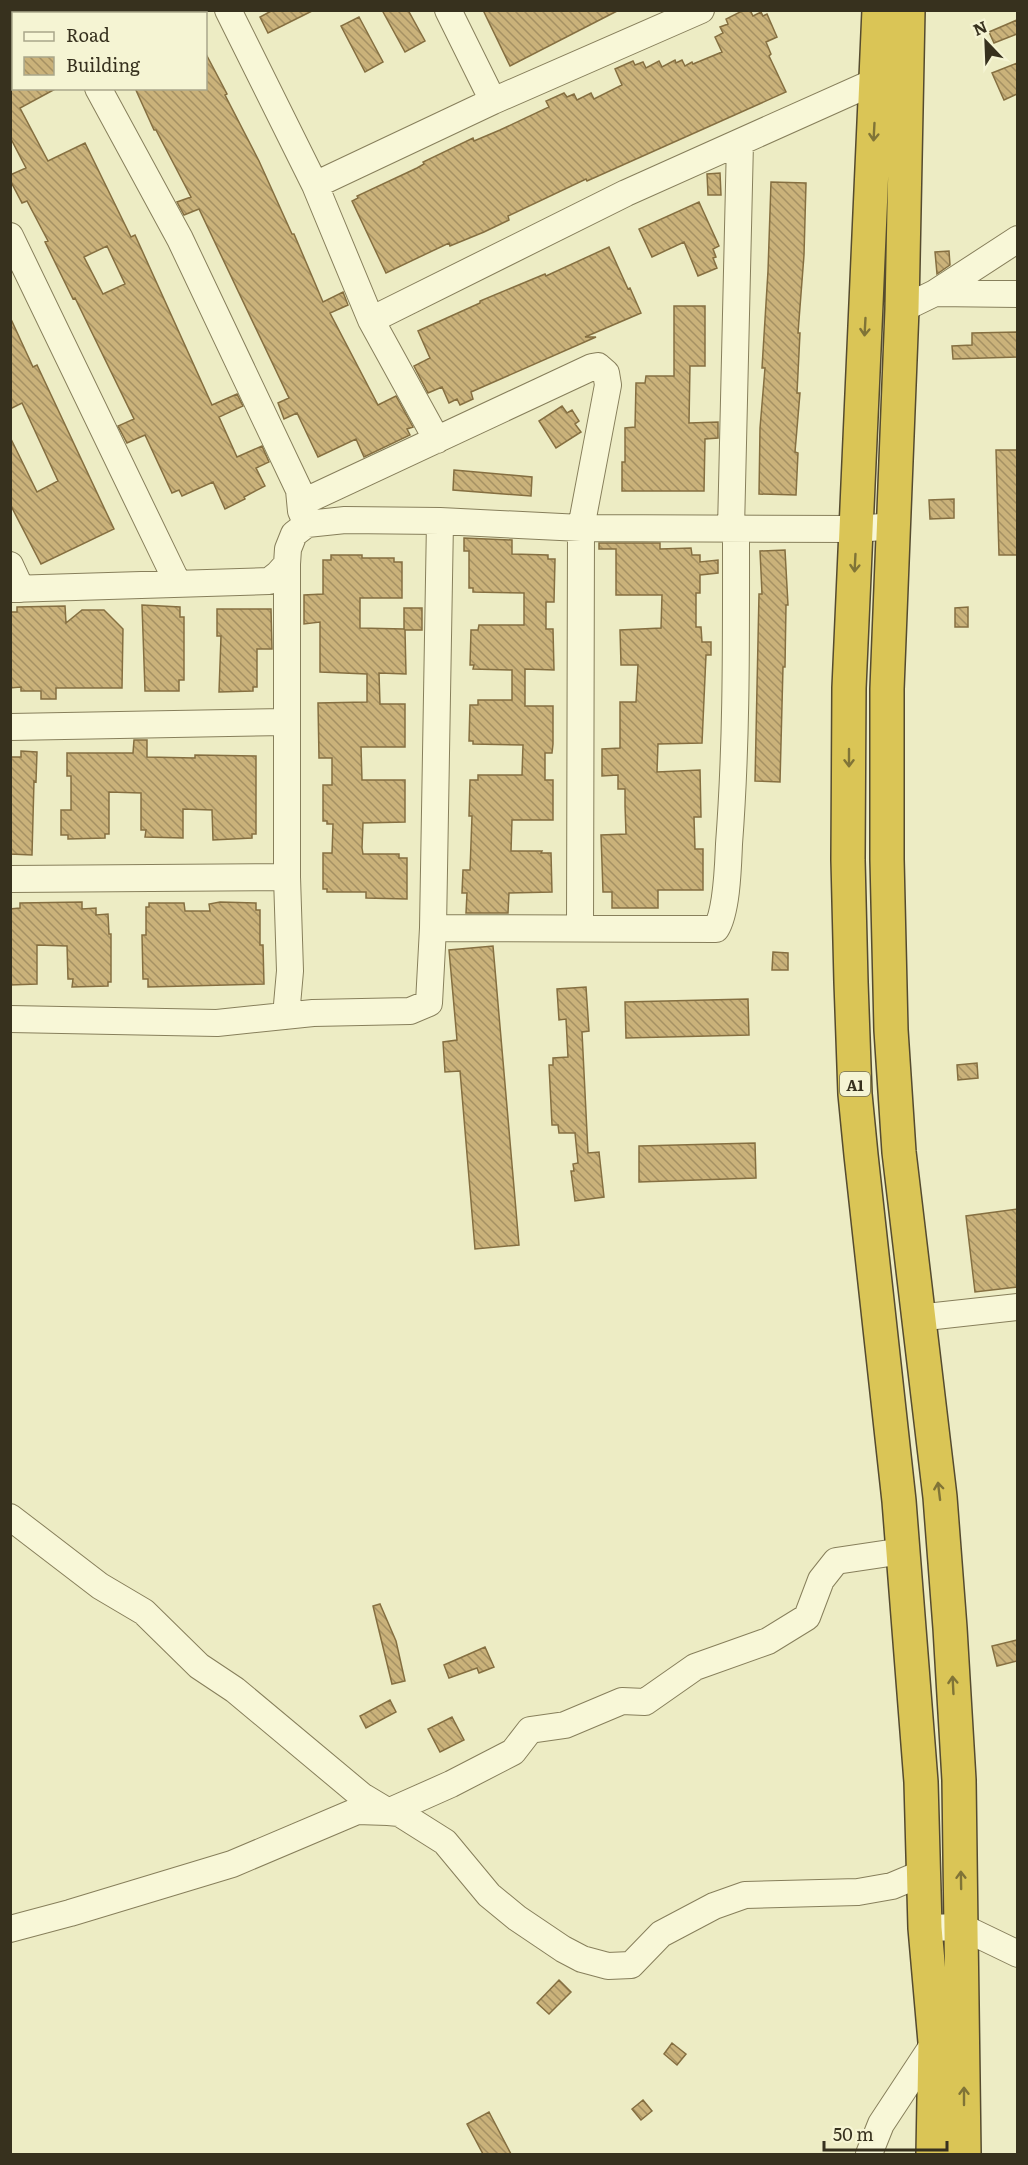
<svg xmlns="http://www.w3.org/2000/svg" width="1028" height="2165" viewBox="0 0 1028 2165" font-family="Literata,serif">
<defs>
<pattern id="building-back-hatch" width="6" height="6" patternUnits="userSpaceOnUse" patternTransform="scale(1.5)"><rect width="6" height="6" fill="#cab27a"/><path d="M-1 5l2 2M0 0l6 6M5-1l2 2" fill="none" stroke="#a59163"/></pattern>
</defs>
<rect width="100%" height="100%" fill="#edecc4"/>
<path fill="url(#building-back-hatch)" stroke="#856f41" stroke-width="1.5" fill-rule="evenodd" d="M273 10H314L268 33 260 17Z
M382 10H408L425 41 405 52Z
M483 10H619L510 66Z
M744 10H750L753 16 761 12 763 16 767 14 777 37 766 42 771 54 769 56 786 92 587 181 586 179 508 216 509 220 484 232 450 246 449 243 386 273 352 201 358 198 357 196 417 168 424 164 423 162 473 138 474 141 500 130 549 107 546 101 564 93 567 97 574 94 577 100 591 93 594 99 622 85 615 69 633 61 635 65 643 62 646 68 659 61 662 67 675 60 676 63 682 60 685 66 692 62 693 64 722 52 715 37 723 33 720 27 728 24 726 19Z
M359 17 383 62 365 72 341 26Z
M1017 20V34L994 43 989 32Z
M206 54 227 94 225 95 259 161 292 234H294L323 302 343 292 348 305 330 313 378 405 396 396 413 427 407 429 410 435 364 457 356 439 318 457 297 413 284 419 278 403 289 398 199 209 184 215 177 202 191 197 156 130H154L135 88H206Z
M1017 63V94L1004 100 992 73Z
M10 88H57L20 108 48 161 85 143 131 237 135 235 212 405 237 394 243 406 219 417 237 457 262 446 269 462 256 468 265 486 244 497 245 499 225 509 213 482 182 496 179 490 172 493 145 435 127 443 118 426 134 419 75 298 73 299 45 242 48 241 27 201 22 203 10 180V175L26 168 10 137ZM107 246 125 284 103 294 84 257Z
M720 173 721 195H708L707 174Z
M771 182 806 183 804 255 798 333H800L797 393H800L795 452 798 453 796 495 759 494 760 428 765 368H762L768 271Z
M699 202 719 246 713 249 716 257 713 258 717 268 698 276 684 242 652 257 639 229Z
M609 247 628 289 630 288 641 313 585 337H596L471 392 473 399 460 405 457 399 449 403 442 387 428 393 414 366 430 358 418 331 480 303V301L545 274 546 276Z
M949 251 950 265 937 274 935 252Z
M674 306H705V366H690L689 423 718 422V438L705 439 704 491H622V462H625V428L635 427 636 383H645L646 376H674Z
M10 317 33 367 37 365 114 529 41 564 10 504V437L37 492 58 481 22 403 10 409Z
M1017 332V357L953 359 952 346 972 345V333Z
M562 406 567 413 572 410 579 421 575 424 581 432 556 448 539 421Z
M996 450H1017V555H999Z
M454 470 532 477 531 496 453 490Z
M954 499V518L930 519 929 500Z
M464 538 512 540V554L548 555V559H555L554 602H546V629H553L554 670 525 669V706H553V744L552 753H545V780H553V820H512L511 851H542L541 853H551L552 892 509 893 508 913H466L467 893H462L463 870H470L472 816H469L470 780H478V775H522L523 745 473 744V741H469L470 705H478V700H512V670L473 669 474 665H470L471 630H478L479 625H524V593L473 592V588H469V551H464Z
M599 543H660V549L691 548 692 555H700V562L718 560V573L700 575V593H696V627H701L702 642H711V655H706L702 743 658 744 657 772 700 770 701 817H694L695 849H703V890H658V908H612V892H603L601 835 626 834 625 806V789H618V775L602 776V749L620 748V702H636L638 665H621L620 630 661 628 662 595H616V549H599Z
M785 550 788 605H786L785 667H783L780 782 755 781 759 594H762L760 551Z
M331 555H362V558H394V562H402V598H360V628L404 629V608H422V630H405L406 674 379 673 380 704H405V747H361L362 780H405V822L363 823 362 848 363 854H399V858H407V899L366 898V892H327V889H323V853H332L333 824H327V821H323V785H332V758H319L318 703 367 702V674L320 672V622L304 624V595L323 594V560H331Z
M142 605 180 607V617H184V680H179V691H145Z
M65 606 66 623 82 610H104L123 629 122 688H56V699H41V691H21V687L10 688V612H17V607Z
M968 607V627H955V608Z
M217 609H271L272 649H257V687H253V691L219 692 221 636H217Z
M134 740H147V757L195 758V755L256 756V834H252V838L213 840 212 810 183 809V838L145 837 146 830H141V793L109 792V834H105V838L68 839V835H61V810H71V776H67V753H133Z
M21 751 37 752 36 782 34 781 32 855 10 854V757H21Z
M82 902V909L96 908V915L108 914 109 934H111V982H108V986L72 987 73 979H68L67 946 37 945V984L10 985V909L20 908V903Z
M220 902 256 903V910H260V945H263L264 984 148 987V979H143L142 935H146V907H149V903H184L185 911H210L209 904Z
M493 946 519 1245 475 1249 460 1071 445 1072 443 1042 457 1040 449 950Z
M773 952 788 953V970H772Z
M586 987 589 1031 582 1032 588 1153 599 1152 604 1197 575 1201 571 1171H574L573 1164 578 1163 575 1133H559L558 1125H552L549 1065H553V1058L568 1057 566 1019 559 1020 557 989Z
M748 999 749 1035 626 1038 625 1002Z
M977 1063 978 1078 958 1080 957 1065Z
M755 1143 756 1178 639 1182V1146Z
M1017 1209V1287L975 1292 966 1216Z
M380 1604 396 1641 405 1681 392 1684 373 1606Z
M1017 1640V1661L997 1666 992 1646Z
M485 1647 494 1667 479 1673 477 1668 449 1678 444 1665Z
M390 1700 396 1712 366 1728 360 1716Z
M452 1717 464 1740 440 1752 428 1729Z
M559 1980 571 1992 549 2014 537 2003Z
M672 2043 686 2054 677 2065 664 2054Z
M643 2100 652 2111 641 2120 632 2109Z
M489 2112 511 2154H483L467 2124Z"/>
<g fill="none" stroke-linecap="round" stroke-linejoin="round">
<g stroke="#877f5b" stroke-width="28">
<path id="minor" d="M56 10 58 14
M228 10 315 185 371 320 437 440
M448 10 493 101
M98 88 180 239 299 490 301 511 304 518
M315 185 493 101 701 10
M10 236 178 584
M935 293 1018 294
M902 309 935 293 1018 239
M371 320 626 193 876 81
M301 503 592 367 598 366 606 373 608 385 581 528 580 928
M731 529 740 142
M10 565 21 589
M10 589 269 581 278 574 287 564
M10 727 286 722
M10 879 287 877
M433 928 716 929C727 911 728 867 729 844 737 739 736 634 736 528
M286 1016 290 971 287 877V564L288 549 294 534 307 524 345 520 440 521 581 528 856 529 895 526
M10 1019 217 1023 313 1013 410 1011 429 1003 433 928 440 521
M917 1318 1018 1307
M10 1517 100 1586 144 1612 199 1666 235 1690 362 1796 387 1811
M388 1812 451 1784 513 1752 530 1730 565 1725 622 1701 645 1702 695 1667 768 1641 807 1617 821 1580 836 1561 903 1551
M925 1928 962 1927 1018 1954
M10 1929 70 1913 232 1864 357 1811 388 1812 399 1813 445 1842 489 1895 517 1918 563 1949 582 1959 608 1966 631 1965 661 1934 714 1906 745 1895 858 1892 892 1886 923 1873
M869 2154 881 2124 935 2042"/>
</g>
<g stroke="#554b2f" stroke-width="36">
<path id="highway" d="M879 10 849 688 848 860 851 982 855 1094 861 1155 899 1501 921 1782 925 1928 935 2042 933 2154
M908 10 902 309 887 689V859L891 1030 899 1152 940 1497 950 1628 959 1780 964 2154"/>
</g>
<use href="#minor" stroke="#f8f7d7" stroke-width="26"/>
<use href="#highway" stroke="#dac556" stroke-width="33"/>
</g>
<defs><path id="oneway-shaft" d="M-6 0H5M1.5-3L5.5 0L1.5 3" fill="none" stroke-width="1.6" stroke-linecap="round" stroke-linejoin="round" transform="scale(1.5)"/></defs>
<g stroke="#807437">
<use href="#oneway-shaft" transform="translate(874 132) rotate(93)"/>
<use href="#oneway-shaft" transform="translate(865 327) rotate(93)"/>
<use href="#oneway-shaft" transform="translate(855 563) rotate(93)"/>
<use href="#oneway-shaft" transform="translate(849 758) rotate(90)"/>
<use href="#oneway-shaft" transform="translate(939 1491) rotate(-97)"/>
<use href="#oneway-shaft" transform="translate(953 1685) rotate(-93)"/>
<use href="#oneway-shaft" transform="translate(961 1880) rotate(-91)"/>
<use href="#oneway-shaft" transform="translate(964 2096) rotate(-90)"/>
</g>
<g text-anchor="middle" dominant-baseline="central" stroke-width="4.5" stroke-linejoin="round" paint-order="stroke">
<rect fill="#f5f4d3" stroke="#706c54" stroke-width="1.5" x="840" y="1072" width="30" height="24" rx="4.5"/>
<g font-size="15" font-weight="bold" fill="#37311e">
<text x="855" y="1084">A1</text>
</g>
</g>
<rect width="1028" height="2165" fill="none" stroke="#37311e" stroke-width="24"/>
<rect x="12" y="12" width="195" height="78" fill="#f5f4d3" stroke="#a9a68b" stroke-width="1.5"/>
<rect x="24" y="32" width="30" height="9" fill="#f8f7d7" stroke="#a9a68b" stroke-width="1.5"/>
<text x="66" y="42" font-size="18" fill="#37311e">Road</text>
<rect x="24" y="57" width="30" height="18" fill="url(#building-back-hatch)" stroke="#a9a68b" stroke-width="1.5"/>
<text x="66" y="72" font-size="18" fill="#37311e">Building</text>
<g transform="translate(986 42) rotate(337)" stroke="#f5f4d3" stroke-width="4.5" paint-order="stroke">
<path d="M0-4.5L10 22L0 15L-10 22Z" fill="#37311e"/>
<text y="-9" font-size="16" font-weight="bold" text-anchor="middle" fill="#37311e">N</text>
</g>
<path d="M824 2141v9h123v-9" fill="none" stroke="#37311e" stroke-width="3"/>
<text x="833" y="2141" font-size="18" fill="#37311e" stroke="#f5f4d3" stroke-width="4.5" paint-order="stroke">50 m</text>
</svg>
